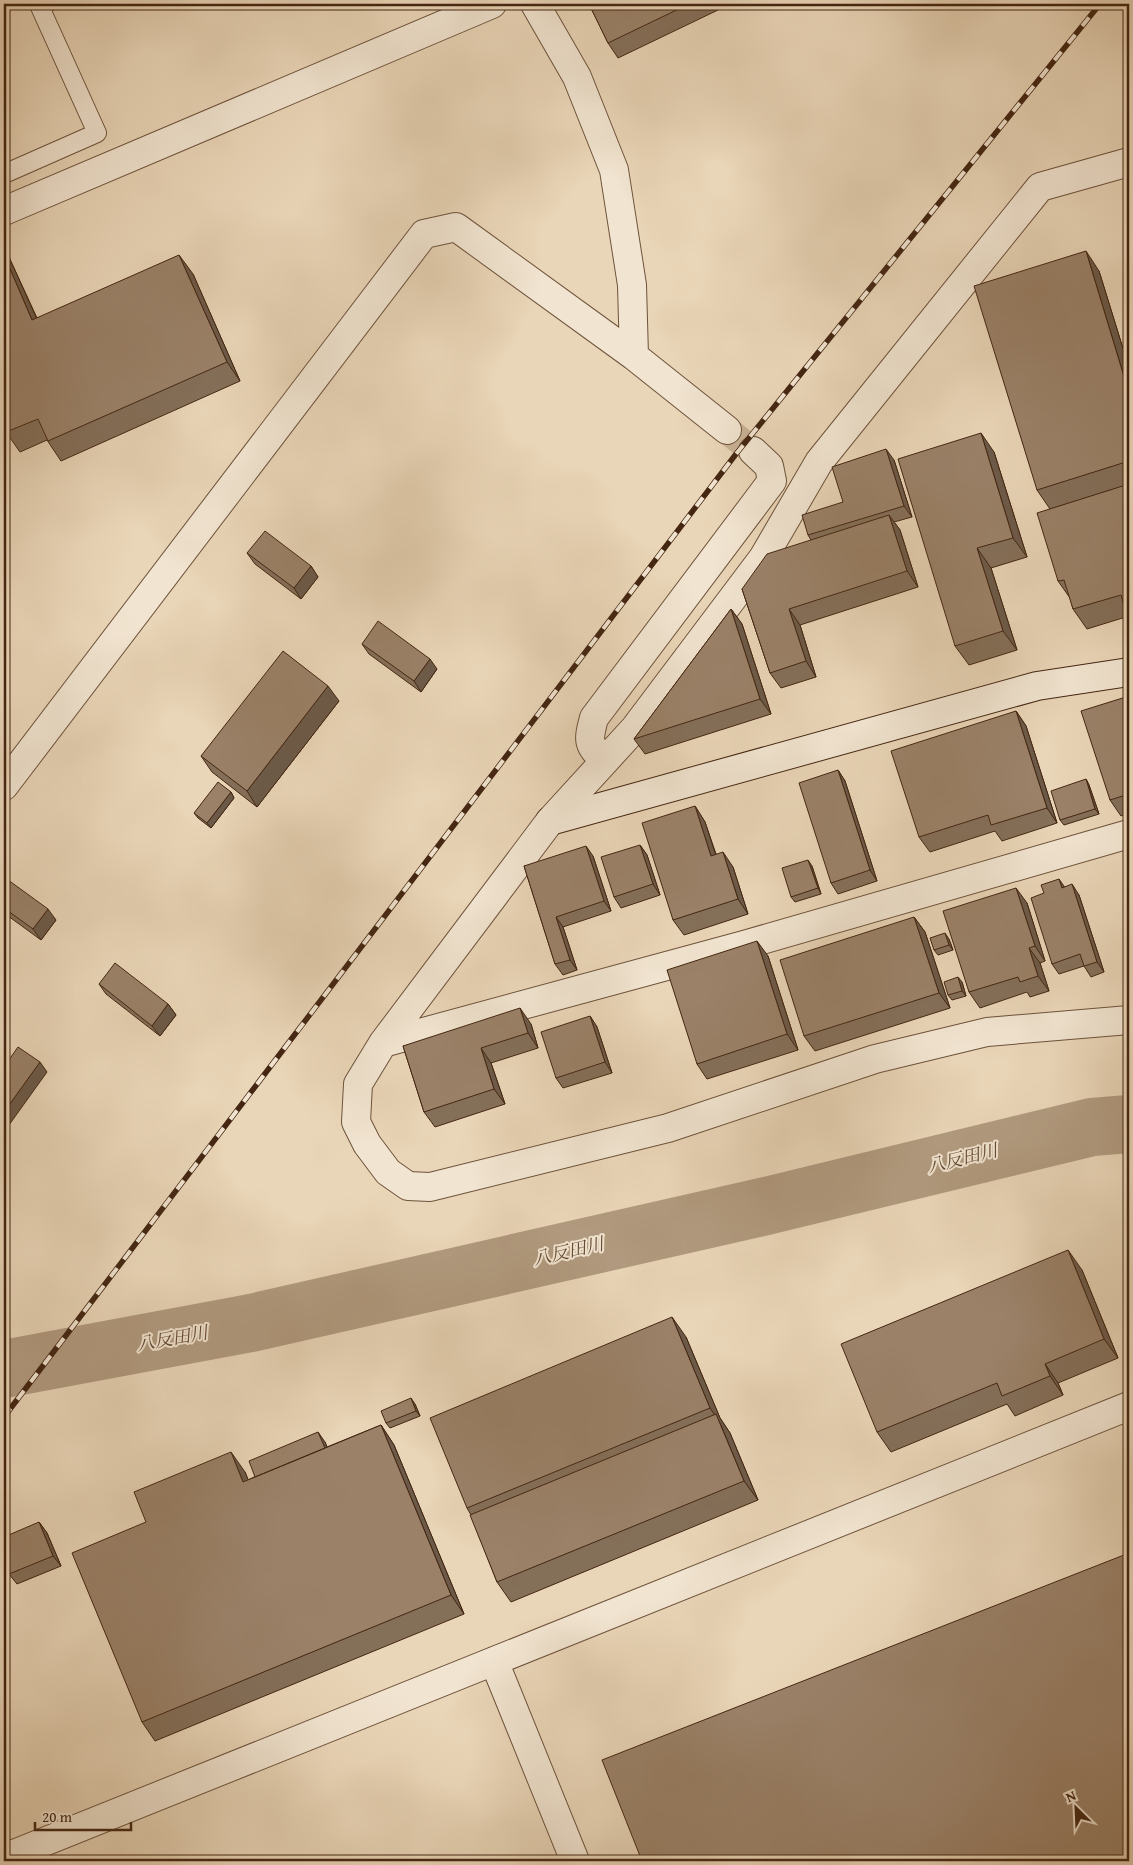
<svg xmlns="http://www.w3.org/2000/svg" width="1133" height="1865" viewBox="0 0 1133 1865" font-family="'Gentium Book Plus','Noto Serif JP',serif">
<rect width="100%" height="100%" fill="#e9d5b7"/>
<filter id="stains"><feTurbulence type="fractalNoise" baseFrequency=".004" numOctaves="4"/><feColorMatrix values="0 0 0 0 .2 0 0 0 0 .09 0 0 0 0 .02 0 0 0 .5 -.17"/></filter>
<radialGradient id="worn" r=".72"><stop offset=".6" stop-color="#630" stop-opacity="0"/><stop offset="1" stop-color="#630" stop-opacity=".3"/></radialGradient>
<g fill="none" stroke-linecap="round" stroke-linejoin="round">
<path stroke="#b19a7f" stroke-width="58" d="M4 1369 251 1323 766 1206 1092 1127 1129 1124"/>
<path stroke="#c8b296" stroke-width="28" stroke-dasharray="28 14" stroke-linecap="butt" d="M727 430 753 451"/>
<g stroke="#6d523b" stroke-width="20">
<path id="lane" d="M4 174 97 133 40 7 46 4"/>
</g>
<g stroke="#6d523b" stroke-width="30">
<path id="street" d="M1129 162 1040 187 819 462 763 558 635 728 550 821 383 1043 358 1084 356 1122 367 1144 388 1172 408 1186 430 1187 668 1128 875 1059 987 1032 1129 1020
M4 211 492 4
M634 356 727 430
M605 761C587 744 588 741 594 718L772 481 769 466 753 451
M4 786 424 234 456 227 634 356 632 285 614 170 577 77 535 4
M383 1043 744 945 1129 834
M494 1661 575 1861
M4 1858 1129 1406"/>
</g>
<g stroke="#442612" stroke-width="30">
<path id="secondary" d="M550 821 1037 686 1129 672"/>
</g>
<use href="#lane" stroke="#f1e4d0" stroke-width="18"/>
<use href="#street" stroke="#f1e4d0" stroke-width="28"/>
<use href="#secondary" stroke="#f1e4d0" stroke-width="28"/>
<g stroke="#442612" stroke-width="5.5">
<path id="rail" d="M4 1417 736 454 1100 4"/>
</g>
<use href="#rail" stroke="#f1e4d0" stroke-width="4" stroke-dasharray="11" stroke-linecap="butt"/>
</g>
<path fill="#846f59" stroke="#442612" d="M589 4H715L718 10 618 58 608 43Z
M4 248 8 255 37 318 193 274 240 381 61 461 47 440 20 452 6 432 4 427Z
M1099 271 1129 368V616L1087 629 1073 609 1070 598 1058 581 1050 509 1037 490Z
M994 452 1027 557 991 568 1017 650 969 665 955 646Z
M894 460 912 517 894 522 900 530 918 587 800 625 816 677 781 688 770 673 742 589 811 540 808 535 843 502Z
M247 553 311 566 318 577 301 599 255 564Z
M731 609 742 624 771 714 645 754 634 739Z
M362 644 437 669 421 692 369 654Z
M1129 696V813L1121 816 1110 800Z
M339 701 257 807 212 772 201 756Z
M1016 711 1026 726 1057 823 1002 841 995 831 930 852 919 837Z
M838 770 845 781 877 881 838 894 831 883Z
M1086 779 1089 785 1099 814 1064 825 1060 820Z
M231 792 234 798 211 828 198 818 194 813Z
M695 806 705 822 716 854 733 867 748 914 684 935 673 920Z
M640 845 647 855 660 895 621 908 614 897Z
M593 856 611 911 563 927 577 970 563 975 555 964 524 866Z
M812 866 821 894 795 902 791 897Z
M4 877 56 920 41 940 4 913Z
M1064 887 1079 895 1104 972 1091 977 1084 966 1059 974 1052 964Z
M1027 903 1045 961 1040 963 1049 991 1030 997 1027 992 980 1008 969 992Z
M914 917 925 932 950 1008 815 1051 804 1036Z
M949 939 953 950 938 955 934 950Z
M768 956 798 1050 707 1079 697 1064Z
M962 982 966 996 952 1000 948 995Z
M99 984 168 1004 176 1015 160 1036 106 994Z
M590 1016 597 1027 612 1073 563 1088 556 1078Z
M531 1024 538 1048 491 1063 505 1104 435 1127 424 1112 403 1046Z
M1082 1270 1118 1358 1058 1383 1063 1395 1015 1416 1007 1404 891 1452 877 1432Z
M686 1337 720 1418 730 1433 758 1500 511 1602 497 1582 471 1515 467 1508Z
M415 1404 420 1416 390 1428 386 1423Z
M381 1425 394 1445 464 1614 155 1741 142 1722 146 1522 245 1472 248 1480 325 1442 327 1447Z
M39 1522 47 1533 61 1566 17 1584 9 1574Z"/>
<path fill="#6c5a49" stroke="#442612" d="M4 248 8 255 46 339 32 320 4 255Z
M1086 251 1099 271 1129 368V393Z
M179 255 193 274 240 381 227 362Z
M981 433 994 452 1027 557 1013 538Z
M886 449 894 460 912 517 904 506Z
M889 515 900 530 918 587 907 571Z
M977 548 991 568 1017 650 1003 631Z
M311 566 318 577 301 599 294 588Z
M731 609 742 624 771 714 760 699Z
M789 609 800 625 816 677 806 661Z
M430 659 437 669 421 692 414 681Z
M328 686 339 701 257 807 247 791Z
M1016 711 1026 726 1057 823 1047 808Z
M838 770 845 781 877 881 870 870Z
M1086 779 1089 785 1099 814 1095 809Z
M231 792 234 798 211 828 207 823Z
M695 806 705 822 721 871 711 856Z
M640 845 647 855 660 895 653 884Z
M586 846 593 856 611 911 604 901Z
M723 852 733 867 748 914 738 899Z
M808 860 812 866 821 894 818 888Z
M1059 879 1066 889 1062 888Z
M1072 884 1079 895 1104 972 1097 962Z
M1016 888 1027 903 1045 961 1035 946Z
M48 909 56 920 41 940 33 929Z
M556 917 563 927 577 970 570 960Z
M914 917 925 932 950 1008 939 993Z
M945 933 949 939 953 950 949 945Z
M757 941 768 956 798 1050 787 1034Z
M1029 948 1040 963 1049 991 1038 976Z
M958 977 962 982 966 996 962 991Z
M168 1004 176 1015 160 1036 152 1026Z
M520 1008 531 1024 538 1048 528 1033Z
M590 1016 597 1027 612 1073 605 1062Z
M4 1037 8 1043 4 1048Z
M481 1048 491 1063 505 1104 494 1089Z
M40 1062 47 1072 4 1132V1112Z
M1068 1250 1082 1270 1118 1358 1104 1339Z
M672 1317 686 1337 720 1418 730 1433 758 1500 744 1481 720 1423 710 1408Z
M1045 1364 1058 1383 1063 1395 1050 1376Z
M411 1398 415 1404 420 1416 416 1411Z
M381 1425 394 1445 464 1614 451 1595Z
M318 1432 325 1442 333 1462 326 1452Z
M231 1452 245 1472 257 1501 243 1482Z
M39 1522 47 1533 61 1566 53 1556Z"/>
<path fill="#9a8168" stroke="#442612" d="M589 4H689L608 43Z
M1086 251 1129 393V461L1037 490 974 286Z
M4 255 32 320 179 255 227 362 48 441 38 419 6 432 4 427Z
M981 433 1013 538 977 548 1003 631 955 646 898 459Z
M886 449 904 506 808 535 802 515 843 502 832 467Z
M1129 484V608L1125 609 1121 595 1073 609 1064 580 1058 581 1037 513Z
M889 515 907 571 789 609 806 661 770 673 742 589 767 554Z
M265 531 311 566 294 588 247 553Z
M731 609 760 699 634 739Z
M378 621 430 659 414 681 362 644Z
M283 651 328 686 247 791 201 756Z
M1129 696V794L1110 800 1081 711Z
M1016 711 1047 808 991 825 988 815 919 837 891 751Z
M838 770 870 870 831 883 799 783Z
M1086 779 1095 809 1060 820 1051 791Z
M218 782 231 792 207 823 194 813Z
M695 806 711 856 723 852 738 899 673 920 642 823Z
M640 845 653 884 614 897 601 857Z
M586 846 604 901 556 917 570 960 555 964 524 866Z
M808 860 818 888 791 897 782 868Z
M4 877 48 909 33 929 4 908Z
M1059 879 1062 888 1072 884 1097 962 1084 966 1080 954 1052 964 1031 898 1044 893 1041 885Z
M1016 888 1035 946 1029 948 1038 976 1020 982 1018 977 969 992 943 911Z
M914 917 939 993 804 1036 780 960Z
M945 933 949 945 934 950 930 938Z
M757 941 787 1034 697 1064 667 970Z
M115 963 168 1004 152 1026 99 984Z
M958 977 962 991 948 995 944 982Z
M520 1008 528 1033 481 1048 494 1089 424 1112 403 1046Z
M590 1016 605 1062 556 1078 541 1032Z
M18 1047 40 1062 4 1112V1067Z
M1068 1250 1104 1339 1045 1364 1050 1376 1002 1396 997 1383 877 1432 841 1344Z
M672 1317 710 1408 467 1508 430 1418Z
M411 1398 416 1411 386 1423 381 1411Z
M716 1414 744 1481 497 1582 470 1515Z
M381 1425 451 1595 142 1722 72 1553 146 1522 134 1492 231 1452 243 1482Z
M318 1432 325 1448 255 1477 249 1461Z
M39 1522 53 1556 9 1574 4 1560V1537Z
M1129 1553V1861H642L602 1760Z"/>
<g text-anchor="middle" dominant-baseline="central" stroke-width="4" stroke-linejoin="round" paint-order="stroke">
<g font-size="18" font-style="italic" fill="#654933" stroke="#f1e4d0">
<text transform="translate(962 1158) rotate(-14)">八反田川</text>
<text transform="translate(568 1251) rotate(-13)">八反田川</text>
<text transform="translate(172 1338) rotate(-10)">八反田川</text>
</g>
</g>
<rect width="1133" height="1865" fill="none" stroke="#e9d5b7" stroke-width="20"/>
<rect x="5" y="5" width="1123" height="1855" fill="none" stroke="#442612" stroke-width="2.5"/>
<rect x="10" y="10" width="1113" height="1845" fill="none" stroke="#442612"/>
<g transform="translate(1076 1808) rotate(336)" stroke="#f1e4d0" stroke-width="4" paint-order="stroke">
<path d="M0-4L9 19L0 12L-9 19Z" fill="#442612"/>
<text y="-8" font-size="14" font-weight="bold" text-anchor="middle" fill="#442612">N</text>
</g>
<path d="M35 1822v8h96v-8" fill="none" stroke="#442612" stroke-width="2.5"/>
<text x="42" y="1822" font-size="15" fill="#442612" stroke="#f1e4d0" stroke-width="4" paint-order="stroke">20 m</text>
<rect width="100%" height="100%" filter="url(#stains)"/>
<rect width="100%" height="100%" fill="url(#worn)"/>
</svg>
